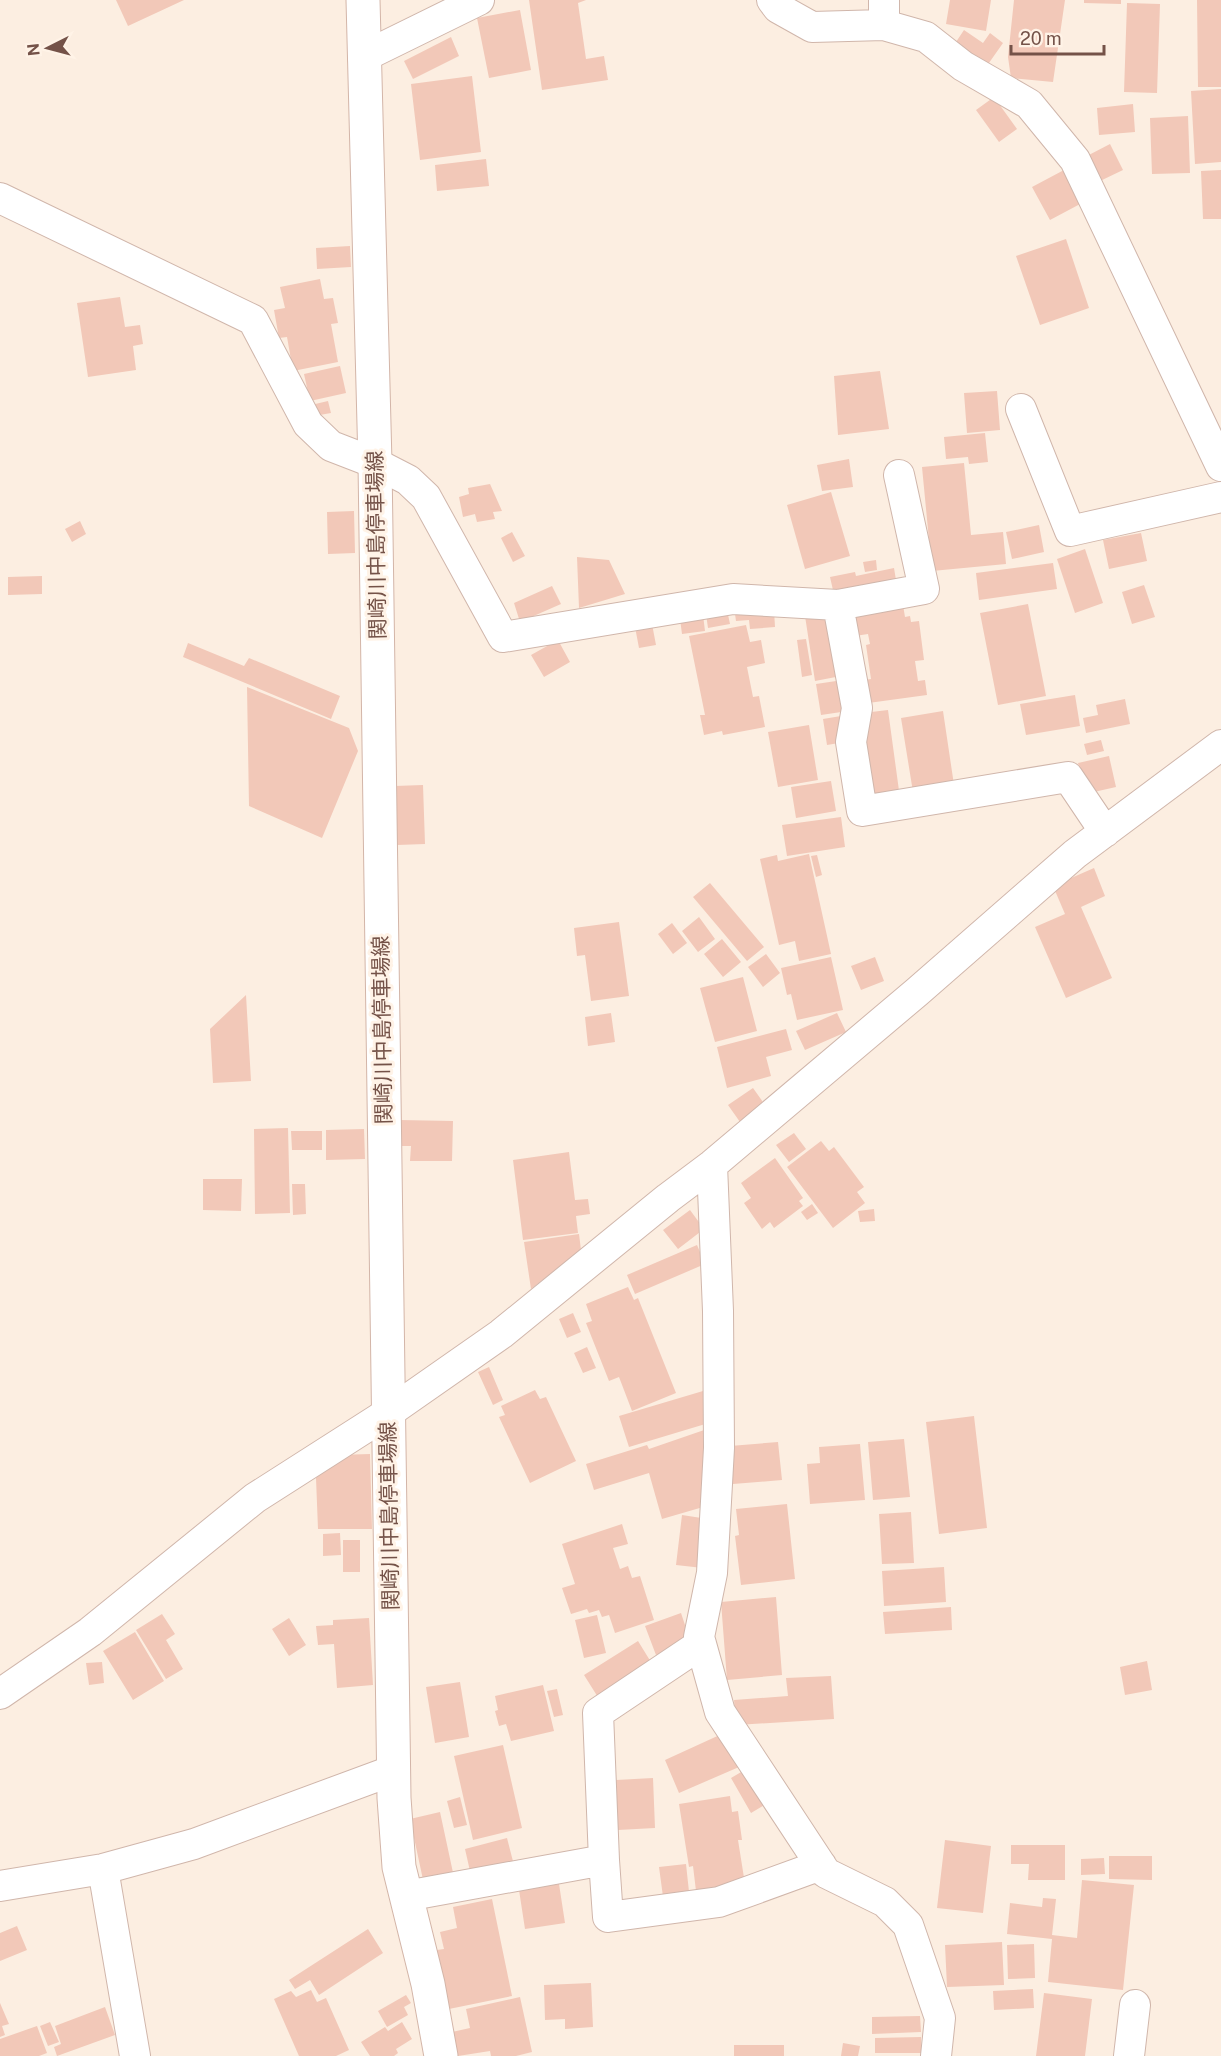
<svg xmlns="http://www.w3.org/2000/svg" width="1221" height="2056" viewBox="0 0 1221 2056" font-family="'Public Sans','Noto Sans JP',sans-serif">
<rect width="100%" height="100%" fill="#fceee1"/>
<path fill="#f2c8b8" d="M116 0H184L128 26Z
M529 0H586L578 3 586 59 604 56 608 80 542 90Z
M950 0H991L986 31 946 24Z
M1014 0H1065L1053 82 1011 78 1008 57Z
M1084 0H1121V4L1084 3Z
M1197 0H1221V87H1198Z
M1127 3 1160 4 1157 93 1124 92Z
M520 10 531 70 489 78 477 18Z
M964 30 983 43 990 33 1003 43 984 70 952 48Z
M451 37 459 56 413 79 404 61Z
M472 76 481 152 420 160 411 84Z
M1221 89V162L1195 164 1191 91Z
M994 97 1017 129 999 142 976 110Z
M1133 104 1135 132 1099 135 1097 108Z
M1188 116 1190 173 1152 174 1150 118Z
M1110 144 1123 170 1098 182 1085 157Z
M486 159 489 186 437 191 435 165Z
M1064 170 1082 203 1050 220 1032 187Z
M1221 170V219H1203L1201 171Z
M1066 239 1089 308 1040 325 1016 256Z
M350 246 351 267 317 269 316 248Z
M320 279 324 299 333 298 338 323 331 324 338 362 293 371 287 337 279 338 274 310 285 308 280 287Z
M120 297 125 327 140 325 143 344 133 346 136 370 88 377 77 303Z
M340 366 346 393 310 401 304 374Z
M880 371 889 429 838 435 834 376Z
M997 391 1000 430 967 433 964 393Z
M328 401 331 413 314 416 311 405Z
M985 433 988 462 969 464 968 457 946 459 944 437Z
M849 459 853 487 822 491 817 465Z
M964 463 971 535 1003 532 1006 564 932 571 922 467Z
M490 484 502 511 493 512 495 519 477 522 475 514 463 517 459 497 469 494 468 488Z
M831 492 850 556 805 569 787 505Z
M354 511 355 553 328 554 327 512Z
M80 521 86 534 72 542 65 529Z
M1039 525 1044 552 1012 559 1006 532Z
M512 532 525 556 513 562 501 538Z
M1141 533 1147 561 1109 569 1103 540Z
M1085 549 1103 603 1075 613 1057 559Z
M577 557 609 560 625 594 579 608Z
M876 560 877 570 865 572 863 562Z
M1053 563 1057 589 979 600 976 573Z
M894 568 897 586 835 599 830 577 855 572 856 576Z
M42 576V594L8 595V577Z
M1144 585 1155 617 1132 624 1122 592Z
M552 586 561 604 520 622 514 603Z
M902 599 905 617 910 616 911 622 919 621 924 660 915 661 918 681 925 680 927 695 861 704 858 681 871 679 866 645 870 644 868 634 855 636 852 606Z
M1028 604 1046 696 998 705 980 613Z
M727 610 730 624 708 628 706 614Z
M774 610 775 627 750 629 749 620 736 621 735 614Z
M832 612 841 676 815 681 805 616Z
M703 615 705 631 682 634 680 619Z
M652 624 656 645 639 648 635 627Z
M746 625 750 642 761 640 765 663 747 667 753 697 759 696 765 727 723 735 722 731 704 735 700 715H705L689 636Z
M806 639 812 675 802 677 797 640Z
M558 640 570 662 544 677 531 655Z
M188 643 244 666 249 658 340 696 331 719 183 657Z
M843 680 848 711 821 715 816 684Z
M247 687 349 728 358 751 322 838 249 806Z
M1075 695 1080 726 1026 735 1020 704Z
M1125 699 1130 724 1086 733 1083 718 1098 715 1096 705Z
M888 710 900 798 865 802 863 713Z
M943 711 954 785 913 792 901 718Z
M841 716 845 742 827 745 823 719Z
M809 725 818 780 778 787 768 732Z
M1101 740 1104 751 1087 755 1084 744Z
M1109 756 1116 787 1085 794 1078 763Z
M831 781 836 811 796 818 791 787Z
M423 785 425 844 397 845 395 786Z
M841 817 845 847 787 856 782 825Z
M809 854 831 954 799 961 795 941 779 945 760 859 777 855 778 861Z
M817 855 822 875 816 877 811 856Z
M1094 868 1105 896 1081 907 1112 978 1066 998 1035 927 1065 914 1053 886Z
M710 883 764 947 747 961 693 897Z
M699 917 715 939 698 952 682 931Z
M619 922 629 996 591 1001 585 955 577 956 574 928Z
M672 923 687 943 673 954 658 934Z
M722 939 741 962 723 977 704 954Z
M766 954 780 973 763 987 748 967Z
M831 957 843 1010 797 1020 791 994 787 995 781 968Z
M875 957 884 981 861 990 851 966Z
M743 977 757 1031 715 1042 700 988Z
M246 995 251 1081 213 1083 210 1029Z
M611 1013 615 1042 588 1046 585 1017Z
M837 1013 846 1032 805 1050 796 1031Z
M786 1029 792 1050 766 1057 771 1076 727 1088 717 1047Z
M753 1088 765 1105 740 1122 728 1105Z
M399 1120 453 1121 452 1161H410L411 1146H398Z
M288 1128 290 1213 255 1214 254 1129Z
M364 1129 365 1159 326 1160V1130Z
M291 1131H322V1150H292Z
M794 1133 806 1149 789 1162 776 1145Z
M821 1141 829 1151 834 1147 864 1187 857 1192 865 1203 833 1228 787 1167Z
M569 1152 575 1200 588 1199 590 1214 576 1216 578 1233 523 1240 513 1160Z
M775 1158 803 1198 799 1201 803 1206 774 1228 770 1222 762 1229 744 1203 751 1198 741 1183Z
M203 1179H242L241 1211 203 1210Z
M292 1184H305L306 1214 293 1215Z
M812 1204 818 1213 807 1220 801 1212Z
M874 1209 875 1221 860 1222 858 1211Z
M690 1210 704 1229 678 1249 663 1230Z
M579 1234 581 1250 531 1289 524 1242Z
M697 1245 705 1264 635 1294 627 1275Z
M628 1287 634 1300 638 1298 676 1393 632 1411 619 1377 609 1381 586 1323 592 1321 586 1304Z
M573 1313 581 1332 567 1338 559 1319Z
M587 1347 596 1368 583 1373 574 1353Z
M489 1367 503 1400 493 1405 478 1372Z
M535 1390 540 1399 546 1397 576 1461 530 1483 499 1417 505 1415 501 1406Z
M703 1391 712 1422 629 1447 619 1416Z
M974 1416 987 1528 939 1534 926 1422Z
M710 1428V1505L662 1519 649 1473 594 1490 586 1464 647 1445 649 1449Z
M904 1439 910 1497 873 1500 868 1442Z
M778 1442 782 1480 733 1484 730 1446Z
M860 1444 865 1500 810 1504 807 1464 820 1463 819 1447Z
M370 1454 372 1529H318L316 1478 338 1455Z
M787 1504 795 1579 741 1585 735 1536 739 1535 736 1509Z
M911 1512 914 1563 882 1564 879 1514Z
M682 1515 708 1519 703 1568 676 1565Z
M622 1524 628 1544 613 1548 620 1569 628 1566 632 1578 640 1576 654 1620 615 1633 609 1615 602 1617 599 1610 589 1613 587 1609 571 1614 562 1588 575 1584 562 1544Z
M340 1533 341 1555 323 1556V1534Z
M343 1540H360V1572H343Z
M944 1567 946 1602 884 1606 882 1571Z
M776 1597 782 1675 727 1680 721 1602Z
M951 1607 952 1630 885 1634 883 1612Z
M681 1613 691 1643 656 1655 645 1626Z
M162 1614 175 1634 166 1640 183 1669 166 1679 136 1630Z
M597 1615 606 1653 584 1658 575 1620Z
M289 1618 306 1645 289 1656 272 1629Z
M369 1618 373 1685 337 1688 334 1644 318 1645 316 1626 333 1625V1620Z
M135 1632 164 1681 133 1700 103 1651Z
M638 1641 654 1667 601 1702 584 1675Z
M1147 1661 1152 1690 1125 1695 1120 1667Z
M102 1662 104 1683 89 1685 86 1663Z
M831 1676 834 1719 736 1725 734 1700 788 1696 786 1678Z
M460 1682 469 1737 435 1743 426 1687Z
M543 1685 554 1731 511 1741 506 1724 499 1726 495 1711 498 1710 495 1696Z
M557 1689 563 1715 554 1717 547 1691Z
M724 1733 739 1767 679 1793 665 1760Z
M503 1745 522 1828 473 1840 454 1756Z
M748 1768 768 1803 751 1813 731 1778Z
M653 1778 655 1828 618 1830 616 1780Z
M730 1796 732 1812 738 1811 742 1840H738L745 1884 696 1891 693 1866 689 1867 679 1804Z
M460 1797 467 1825 454 1828 447 1801Z
M440 1812 455 1882 425 1889 410 1819Z
M507 1838 515 1869 472 1880 465 1849Z
M945 1840 991 1846 983 1913 937 1908Z
M1011 1845H1065V1880H1028L1029 1864H1011Z
M1109 1856H1152V1880L1109 1879Z
M1104 1858 1105 1874 1081 1875V1859Z
M686 1864 690 1901 664 1904 659 1867Z
M1082 1880 1134 1885 1123 1990 1048 1982 1052 1939 1007 1934 1010 1903 1042 1907 1043 1898 1056 1899 1052 1935 1077 1938Z
M559 1884 565 1923 525 1929 519 1890Z
M492 1899 512 1996 449 2009 437 1950 444 1949 440 1932 457 1928 453 1907Z
M17 1926 27 1950 0 1961V1933Z
M368 1929 383 1953 319 1995 310 1980 295 1989 289 1980Z
M1002 1942 1004 1985 947 1987 945 1945Z
M1034 1944 1035 1978 1008 1979 1007 1945Z
M591 1983 593 2027 565 2029V2019L545 2020 544 1985Z
M1033 1989 1034 2008 994 2010 993 1991Z
M311 1990 317 2002 326 1998 349 2050 336 2056H299L274 1999 291 1991 296 1997Z
M1044 1993 1092 1999 1085 2056H1036Z
M406 1995 411 2003 404 2007 408 2015 387 2027 378 2011Z
M520 1997 532 2052 516 2056H491L490 2051 458 2056 452 2032 470 2028 466 2009Z
M0 2003 9 2024 2 2026 5 2035 0 2037Z
M105 2007 115 2035 57 2056 54 2047 61 2044 55 2026Z
M920 2016 921 2032 872 2034V2017Z
M50 2022 59 2042 48 2046 40 2026Z
M402 2022 412 2039 396 2049 398 2053 394 2056H370L361 2042 385 2027 388 2031Z
M37 2026 47 2053 39 2056H0V2039Z
M921 2037V2053H875V2038Z
M843 2043 860 2046 858 2056H841Z
M734 2045H784V2056H734Z"/>
<g fill="none" stroke-linecap="round" stroke-linejoin="round">
<g stroke="#d0b6ab" stroke-width="32">
<path id="minor" d="M772 0 778 8 812 27 884 25 926 37 963 66 1029 104 1075 160 1221 466
M884 0V25
M363 57 479 0
M0 198 253 320 308 424 331 446 375 463 408 480 426 497 503 637 733 599 838 605 924 589 899 475
M1021 409 1070 531 1221 497
M838 605 857 708 851 742 862 811 1068 777 1105 832
M712 1165 718 1311 719 1448 712 1573 699 1637 701 1644 720 1712 826 1873 885 1902 908 1925 940 2018 936 2056
M0 1694 90 1632 255 1498 388 1413 501 1334 668 1198 712 1165 917 992 1075 854 1221 745
M604 1860 598 1713 701 1644
M103 1869 135 2056
M0 1886 103 1869 194 1844 394 1770
M406 1896 604 1860 608 1917 719 1902 821 1865
M1129 2056 1135 2005"/>
</g>
<g stroke="#d3b5a8" stroke-width="35">
<path id="secondary" d="M363 0 375 463 394 1798 399 1867 428 1984 441 2056"/>
</g>
<use href="#minor" stroke="#fff" stroke-width="30"/>
<use href="#secondary" stroke="#fff" stroke-width="33"/>
</g>
<g text-anchor="middle" dominant-baseline="central" stroke-width="6" stroke-linejoin="round" paint-order="stroke">
<g font-size="21" fill="#745248" stroke="#fff3e7">
<text transform="translate(376 545) rotate(-91)">関崎川中島停車場線</text>
<text transform="translate(382 1030) rotate(-91)">関崎川中島停車場線</text>
<text transform="translate(389 1516) rotate(-91)">関崎川中島停車場線</text>
</g>
</g>
<g transform="translate(48 48) rotate(264)" stroke="#fff3e7" stroke-width="4.5" paint-order="stroke">
<path d="M0-4.5L10 22L0 15L-10 22Z" fill="#745248"/>
<text y="-9" font-size="16" font-weight="bold" text-anchor="middle" fill="#745248">N</text>
</g>
<path d="M1011 45v9h93v-9" fill="none" stroke="#745248" stroke-width="3"/>
<text x="1020" y="45" font-size="18" fill="#745248" stroke="#fff3e7" stroke-width="4.5" paint-order="stroke">20 m</text>
</svg>
